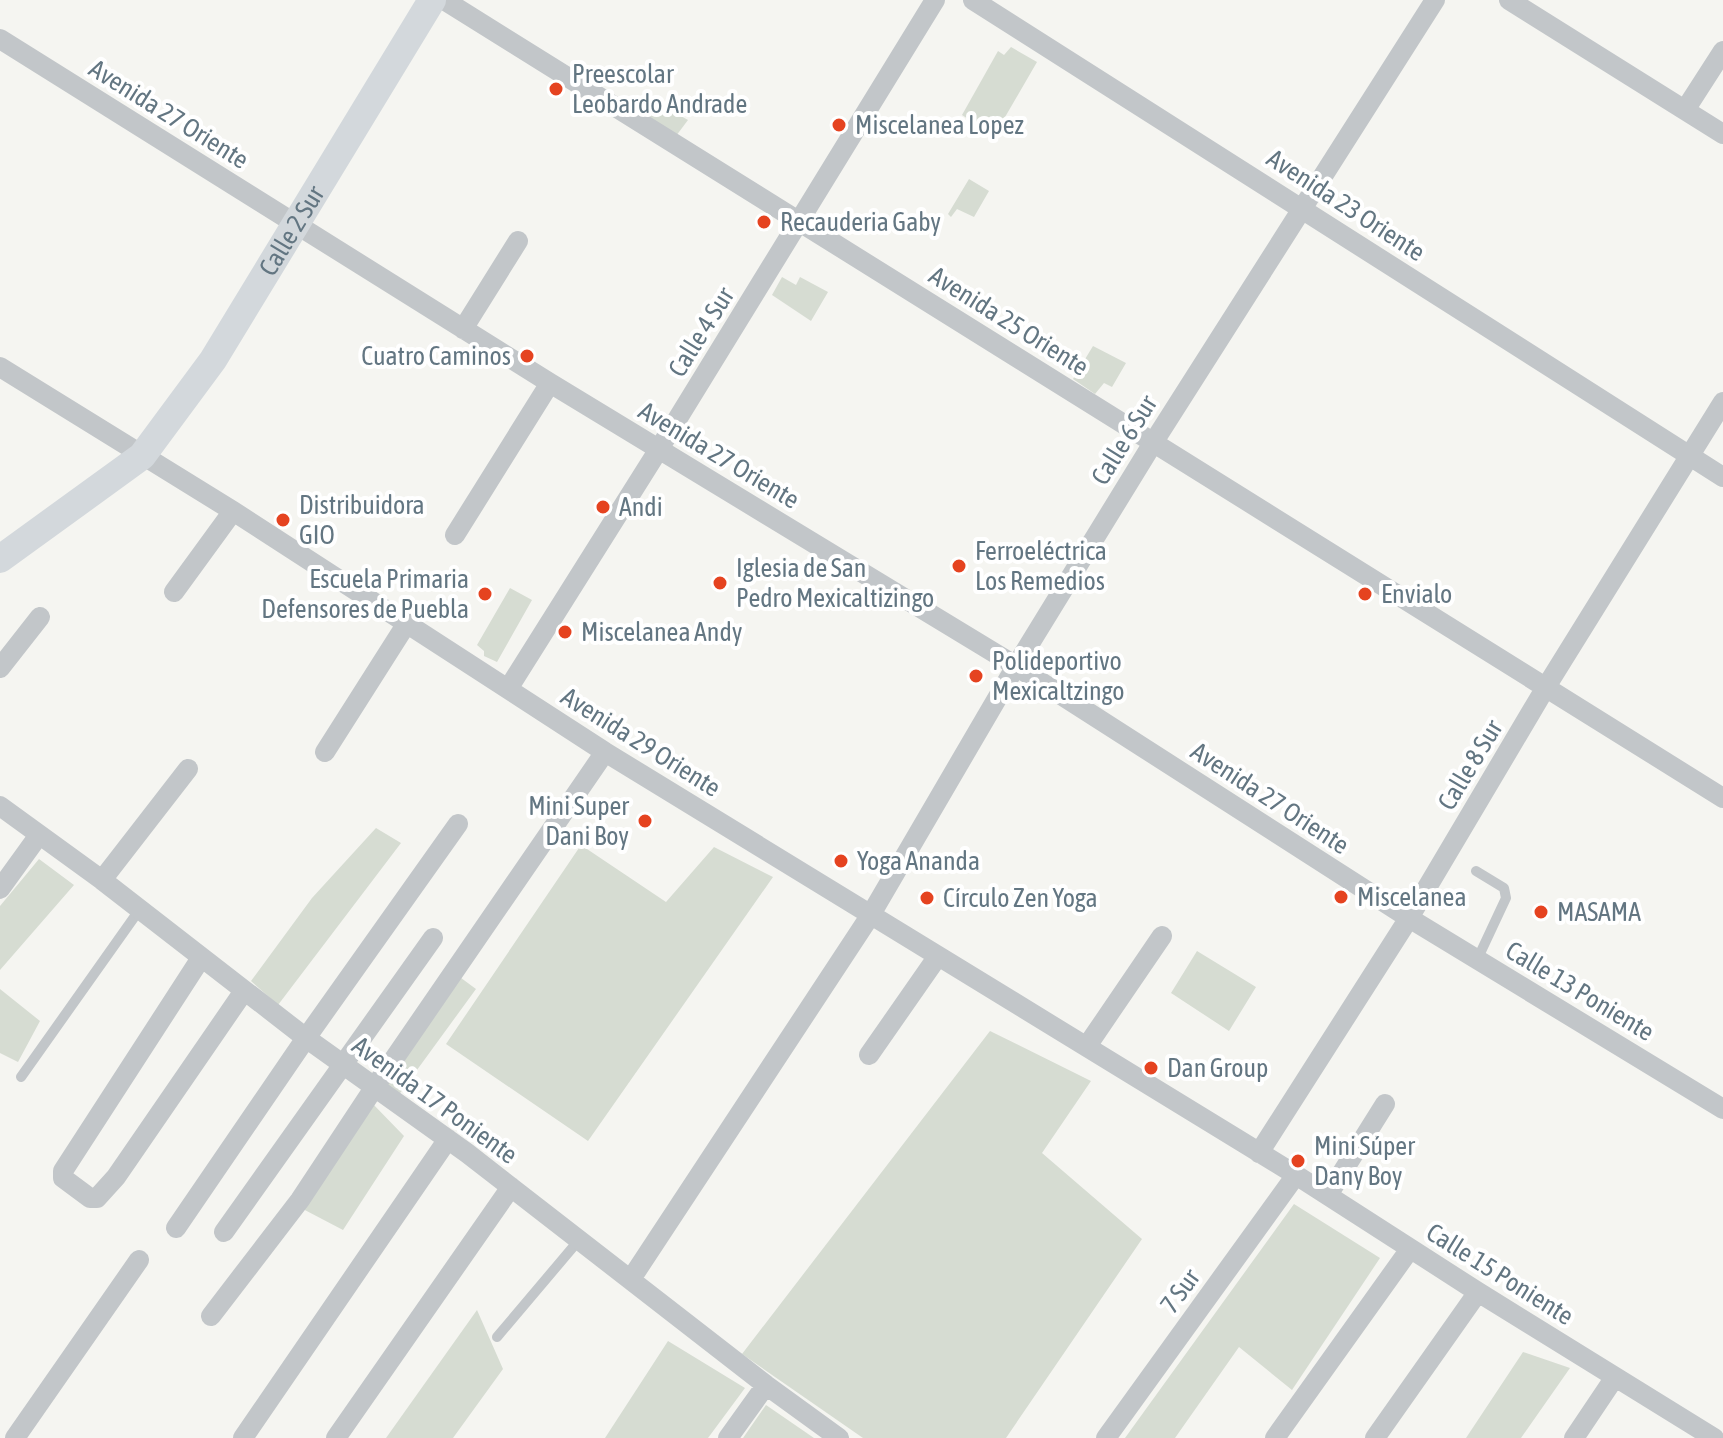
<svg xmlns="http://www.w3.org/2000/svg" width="1723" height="1438" viewBox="0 0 1723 1438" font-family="'Asap Condensed',sans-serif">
<rect width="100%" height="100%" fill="#f5f5f1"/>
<path fill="#d6dcd2" d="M1011 47 1037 62 994 136 962 115 998 51 1004 55Z
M649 98 688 120 676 136 638 113Z
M969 179 989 191 974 217 957 209 951 217 948 214Z
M782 277 796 285 800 277 828 292 811 321 772 295Z
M1093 346 1126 363 1112 387 1104 383 1095 394 1073 379Z
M510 588 532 600 497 662 484 656V651L477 645Z
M376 828 401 843 278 1005 251 981 312 898Z
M581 845 666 902 714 847 773 877 588 1141 446 1044Z
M39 859 74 885 0 970V906Z
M1197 951 1256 987 1229 1031 1171 993Z
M457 975 476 989 398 1096 382 1086Z
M0 989 40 1021 18 1062 0 1053Z
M990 1031 1091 1081 1042 1153 1142 1239 1006 1438H863L742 1354Z
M371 1102 404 1136 343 1230 301 1208Z
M1294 1204 1380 1258 1292 1390 1239 1347 1175 1438H1125Z
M477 1310 503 1369 453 1438H386Z
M668 1341 745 1388 708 1438H605Z
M1523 1352 1570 1368 1521 1438H1466Z
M766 1405 814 1438H743Z"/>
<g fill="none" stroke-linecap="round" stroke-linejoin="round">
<path stroke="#c2c6c9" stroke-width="10" d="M1476 871 1504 888 1506 898 1477 960
M21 1077 140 909
M497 1337 579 1240"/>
<path stroke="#c2c6c9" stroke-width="20" d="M444 0 1723 798
M973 0 1723 477
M1509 0 1723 134
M0 39 550 383 1016 666 1409 918 1723 1109
M1685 110 1723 51
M463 329 518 241
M0 367 233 511 605 752 1296 1175 1478 1292 1714 1438
M455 535 550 383
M174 592 233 511
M0 668 40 617
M508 689 659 449 935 0
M325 752 407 623
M0 806 102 880 306 1038 467 1153 766 1385 839 1438
M102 880 188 769
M0 889 39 835
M201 958 63 1171V1178L90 1198H97L116 1177 244 991
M1087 1046 1162 936
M869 1055 938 956
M1259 1153 1409 918 1546 687 1723 402
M1328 1195 1385 1104
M176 1228 306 1038 458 824
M224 1232 433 938
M631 1279 870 916 1016 666 1153 443 1435 0
M211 1316 300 1200 374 1088 605 752
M15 1438 139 1260
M243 1438 448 1139
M336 1438 511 1187
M728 1438 766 1385
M1106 1438 1296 1175
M1275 1438 1410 1249
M1375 1438 1478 1292
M1574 1438 1615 1377"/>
<path stroke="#d3d8dc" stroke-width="28" id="s1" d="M0 559 142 456 213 360 432 0"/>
</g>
<g fill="#e54320" stroke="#fff" stroke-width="3">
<circle cx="556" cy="89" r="8"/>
<circle cx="839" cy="125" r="8"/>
<circle cx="764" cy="222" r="8"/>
<circle cx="527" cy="356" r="8"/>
<circle cx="603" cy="507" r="8"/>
<circle cx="283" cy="520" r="8"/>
<circle cx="959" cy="566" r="8"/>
<circle cx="720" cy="583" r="8"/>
<circle cx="485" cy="594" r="8"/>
<circle cx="1365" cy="594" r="8"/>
<circle cx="565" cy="632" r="8"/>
<circle cx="976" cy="676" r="8"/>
<circle cx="645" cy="821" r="8"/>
<circle cx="841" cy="861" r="8"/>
<circle cx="1341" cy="897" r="8"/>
<circle cx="927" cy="898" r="8"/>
<circle cx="1541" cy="912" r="8"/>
<circle cx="1151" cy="1068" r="8"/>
<circle cx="1298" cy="1161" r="8"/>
</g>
<g text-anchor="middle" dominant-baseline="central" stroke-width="8" stroke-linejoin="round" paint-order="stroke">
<g font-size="26" fill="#637682" stroke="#fff" text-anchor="start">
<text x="572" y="74">Preescolar<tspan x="572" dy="30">Leobardo Andrade</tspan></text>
<text x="855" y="125">Miscelanea Lopez</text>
<text x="780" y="222">Recauderia Gaby</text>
<text x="511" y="356" text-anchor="end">Cuatro Caminos</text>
<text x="299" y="505">Distribuidora<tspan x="299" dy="30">GIO</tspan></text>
<text x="619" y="507">Andi</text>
<text x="975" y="551">Ferroeléctrica<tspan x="975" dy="30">Los Remedios</tspan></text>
<text x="736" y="568">Iglesia de San<tspan x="736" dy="30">Pedro Mexicaltizingo</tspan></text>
<text x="469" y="579" text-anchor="end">Escuela Primaria<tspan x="469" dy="30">Defensores de Puebla</tspan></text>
<text x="1381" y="594">Envialo</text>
<text x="581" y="632">Miscelanea Andy</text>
<text x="992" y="661">Polideportivo<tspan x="992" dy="30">Mexicaltzingo</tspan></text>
<text x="629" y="806" text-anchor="end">Mini Super<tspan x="629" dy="30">Dani Boy</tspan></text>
<text x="857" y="861">Yoga Ananda</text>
<text x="1357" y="897">Miscelanea</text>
<text x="943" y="898">Círculo Zen Yoga</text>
<text x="1557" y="912">MASAMA</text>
<text x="1167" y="1068">Dan Group</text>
<text x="1314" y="1146">Mini Súper<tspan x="1314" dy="30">Dany Boy</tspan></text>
</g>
<g font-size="26" fill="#637682" stroke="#fff">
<text transform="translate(169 114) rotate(32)">Avenida 27 Oriente</text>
<text transform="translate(1346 205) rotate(33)">Avenida 23 Oriente</text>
<text stroke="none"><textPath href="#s1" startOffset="446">Calle 2 Sur</textPath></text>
<text transform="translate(1009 321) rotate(32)">Avenida 25 Oriente</text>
<text transform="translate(701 332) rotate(-58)">Calle 4 Sur</text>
<text transform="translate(1124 440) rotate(-58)">Calle 6 Sur</text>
<text transform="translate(719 455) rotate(31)">Avenida 27 Oriente</text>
<text transform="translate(641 742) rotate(32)">Avenida 29 Oriente</text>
<text transform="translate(1470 765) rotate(-59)">Calle 8 Sur</text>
<text transform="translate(1270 798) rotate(33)">Avenida 27 Oriente</text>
<text transform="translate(1580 991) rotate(31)">Calle 13 Poniente</text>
<text transform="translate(435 1100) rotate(36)">Avenida 17 Poniente</text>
<text transform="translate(1500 1274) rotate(32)">Calle 15 Poniente</text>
<text transform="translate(1180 1291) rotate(-54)">7 Sur</text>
</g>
</g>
</svg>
